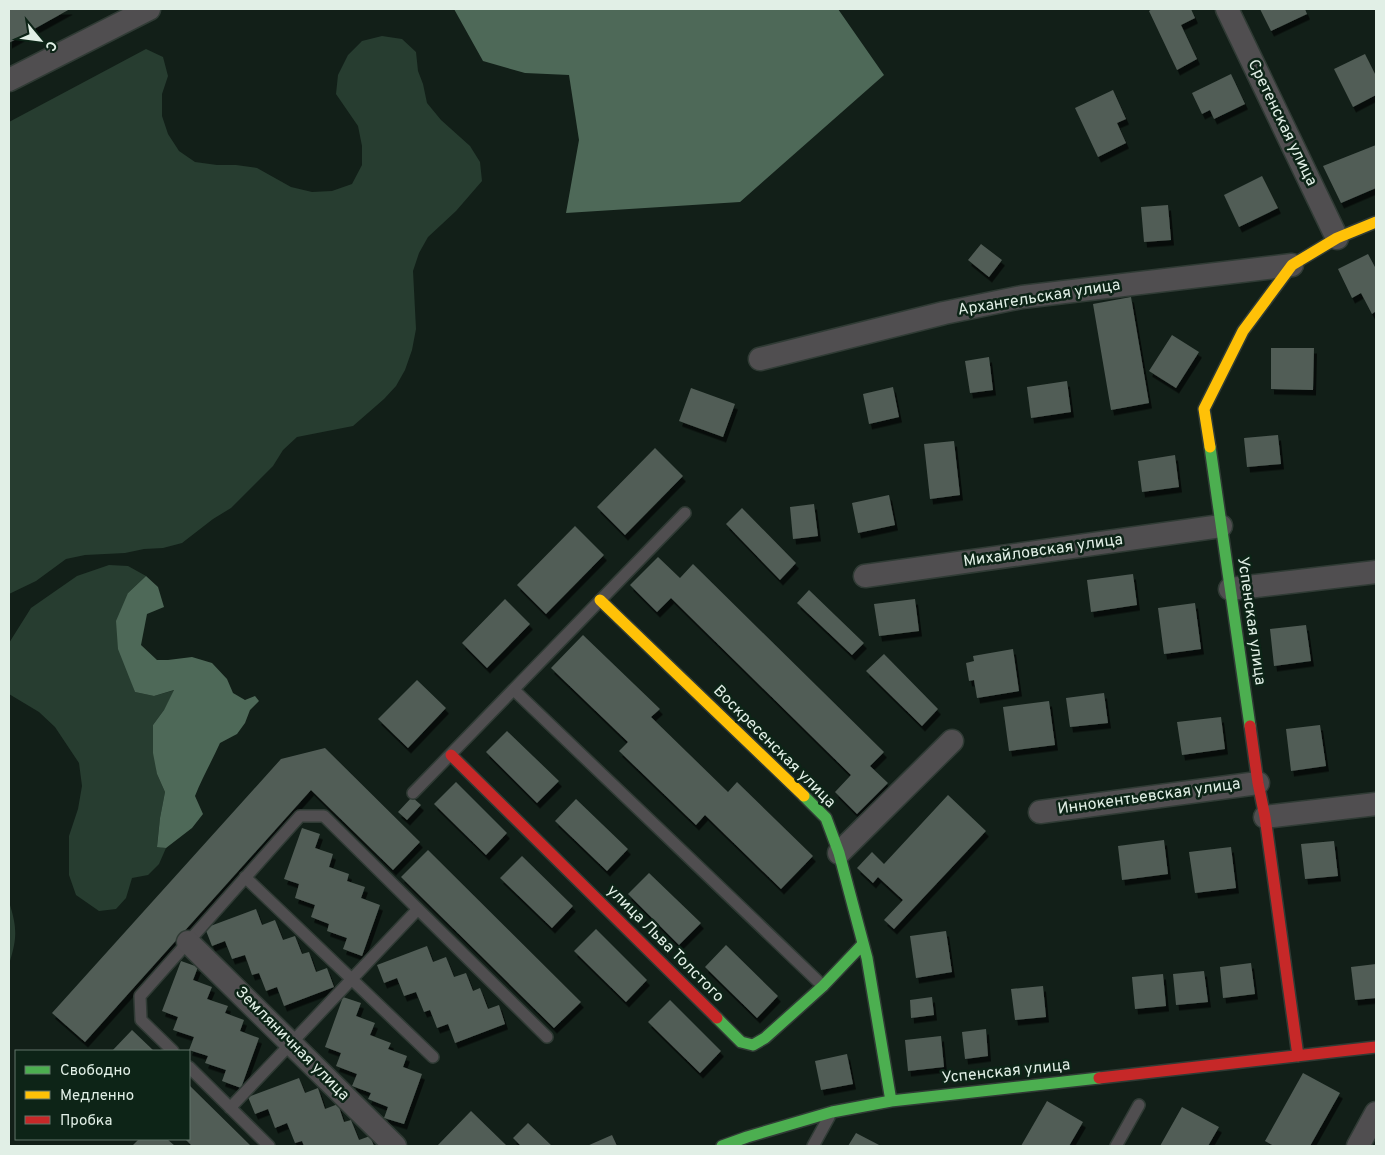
<svg xmlns="http://www.w3.org/2000/svg" width="1385" height="1155" viewBox="0 0 1385 1155" font-family="Overpass,sans-serif">
<defs>
<filter id="shadow"><feDropShadow dx="3" dy="5.5" stdDeviation="0" flood-color="#0009"/></filter>
</defs>
<rect width="100%" height="100%" fill="#121f18"/>
<path fill="#273d30" d="M382 36 402 39 416 52 418 71 423 84 427 103 441 120 470 146 480 162 482 181 456 211 428 237 419 253 413 271 416 329 412 350 405 370 396 386 384 399 353 426 297 437 283 450 273 466 231 508 213 519 182 543 163 548 144 549 125 553 85 555 66 559 36 581 9 594V122L146 49 163 57 168 76 162 94V116L168 134 179 151 195 162 217 165H236L257 168 291 187 312 192 332 191 352 184 362 165V146L358 126 336 94 338 75 348 55 362 41Z
M109 565 128 566 146 576 128 593 130 677 135 692 154 696 175 690 164 710 153 725 157 774 165 792 160 818 157 846 166 848 159 864 148 875 132 878 126 898 116 909 99 911 76 895 69 875V836L78 809 82 786 79 763 55 727 39 712 9 694V643L31 608 77 576Z
M9 905H10C17 928 17 938 10 961L9 962Z"/>
<path fill="#4e6958" d="M454 9H838L884 75 740 202 566 213 579 140 569 75 525 73 483 61Z
M146 576 158 587 164 607 147 614 141 645 157 660H168L192 657 212 663 227 679 233 693 245 700 255 696 259 701 250 710 245 723 237 734 220 743C212 761 202 778 195 796L203 814 192 828 166 848 157 847 160 818 165 792 157 774 153 753V725L164 710 174 690 154 696 135 692 118 649 116 621 128 593Z"/>
<path fill="#515d56" filter="url(#shadow)" d="M9 9H70L9 43Z
M1152 9H1191L1195 18 1181 25 1197 59 1177 70 1149 11Z
M1260 9H1305L1307 14 1271 31Z
M1365 54 1376 76V95L1353 107 1334 69Z
M1231 74 1245 104 1214 119 1210 110 1202 114 1192 93Z
M1113 90 1126 119 1117 123 1126 143 1098 157 1075 108Z
M1376 145V188L1341 203 1323 166Z
M1262 176 1278 208 1239 227 1224 195Z
M1168 205 1171 240 1144 242 1141 207Z
M981 244 1002 260 989 277 968 260Z
M1368 254 1376 269V311L1372 314 1361 293 1352 298 1338 269Z
M1131 297 1149 403 1111 410 1093 304Z
M1172 335 1199 352 1176 388 1149 371Z
M1271 348H1314L1313 390 1271 389Z
M989 357 993 390 970 393 965 361Z
M1067 381 1071 412 1031 418 1027 387Z
M893 387 899 417 869 424 863 394Z
M691 388 735 404 723 437 679 421Z
M1278 435 1281 464 1247 467 1244 438Z
M954 441 960 495 930 499 924 444Z
M655 448 683 476 625 535 597 507Z
M1175 455 1179 487 1142 492 1138 461Z
M889 495 895 525 858 533 852 503Z
M814 504 818 536 793 539 790 507Z
M742 508 796 563 780 580 726 524Z
M575 526 604 555 546 614 517 585Z
M658 557 680 578 693 564 884 752 870 766 888 783 857 814 835 792 851 775 671 598 657 612 630 585Z
M1133 574 1137 605 1091 612 1087 580Z
M809 590 864 643 852 655 797 603Z
M505 599 530 624 487 668 462 643Z
M915 599 919 631 879 636 874 604Z
M1195 603 1201 649 1164 654 1158 608Z
M1306 625 1311 661 1274 666 1270 629Z
M583 635 660 709 651 717 728 792 737 782 813 856 781 889 705 815 696 825 619 751 628 742 551 668Z
M1013 649 1019 691 977 698 974 680 969 681 966 663 974 661 973 656Z
M884 654 938 709 922 726 866 671Z
M417 680 446 708 408 748 378 719Z
M1104 693 1108 723 1070 727 1066 698Z
M1049 701 1055 745 1009 751 1003 707Z
M1221 717 1225 749 1182 755 1177 722Z
M1320 725 1326 766 1291 771 1286 729Z
M507 731 559 781 537 803 486 752Z
M325 748 420 842 393 870 311 790 85 1042 52 1013 281 759Z
M456 782 507 833 486 855 434 804Z
M948 795 986 831 894 929 884 920 903 900 878 877 873 883 857 868 872 852 884 864Z
M412 797 421 805 407 820 398 812Z
M576 799 628 849 607 871 555 821Z
M302 828 320 834 315 848 333 854 329 867 349 874 347 881 365 887 361 898 380 905 362 956 343 949 347 938 327 931 329 924 311 917 315 905 295 898 299 884 284 879Z
M1164 840 1168 874 1122 880 1118 846Z
M1334 841 1338 876 1305 879 1301 844Z
M1231 847 1236 888 1195 893 1189 852Z
M428 850 581 1002 554 1028 401 877Z
M522 856 573 906 552 928 500 878Z
M649 873 701 923 679 945 628 894Z
M256 909 262 925 275 920 283 940 295 936 302 954 309 952 316 972 327 968 334 987 284 1006 277 987 266 991 259 973 252 975 245 955 232 959 225 941 212 946 205 928Z
M596 929 647 980 626 1002 574 951Z
M946 931 952 972 916 978 910 936Z
M726 945 778 996 757 1018 705 967Z
M427 946 433 962 446 957 454 977 466 973 473 991 480 988 488 1009 499 1005 505 1024 455 1043 448 1024 437 1028 430 1010 424 1012 416 992 404 996 397 978 384 983 377 965Z
M181 961 198 967 193 980 212 987 207 999 228 1006 225 1013 244 1020 240 1031 259 1038 241 1088 222 1081 226 1070 205 1063 208 1056 189 1050 194 1037 173 1030 178 1017 162 1011Z
M1251 963 1255 994 1223 998 1220 967Z
M1376 964V998L1355 1000 1351 967Z
M1204 971 1208 1002 1176 1005 1173 974Z
M1163 974 1166 1006 1135 1009 1132 977Z
M1043 986 1046 1017 1015 1020 1011 989Z
M343 997 361 1003 356 1016 375 1023 370 1035 391 1043 388 1049 407 1056 403 1067 422 1074 404 1124 384 1118 388 1107 368 1099 371 1093 352 1086 357 1074 336 1066 341 1053 325 1047Z
M932 997 934 1015 911 1018 910 1000Z
M670 1000 721 1051 700 1073 648 1022Z
M986 1029 988 1056 965 1059 962 1032Z
M132 1030 154 1051H112Z
M941 1036 944 1067 908 1071 905 1040Z
M847 1054 853 1084 821 1090 815 1061Z
M1303 1073 1340 1093 1310 1146H1274L1265 1141Z
M299 1078 305 1093 318 1088 325 1109 338 1104 344 1122 351 1120 359 1140 370 1136 374 1146H304L302 1141 295 1143 287 1123 275 1128 268 1109 255 1114 248 1097Z
M189 1085 251 1146H192L185 1139H189Z
M1047 1101 1083 1122 1069 1146H1021Z
M1182 1107 1219 1127 1208 1146H1160Z
M471 1111 507 1146H437Z
M528 1123 552 1146H521L513 1138Z
M856 1133 881 1146H848Z
M612 1135 617 1146H587Z
M139 1139H167L175 1146H132Z"/>
<g fill="none" stroke-linecap="round" stroke-linejoin="round">
<g stroke="#303b35" stroke-width="14">
<path id="lane" d="M514 690 823 986
M413 793 685 513
M245 877 433 1057
M173 1051 141 1020 140 996 300 816H324L547 1037
M189 1067 269 1146
M230 1108 418 909
M813 1146 829 1117
M1116 1146 1139 1105"/>
</g>
<g stroke="#303b35" stroke-width="25">
<path id="street" d="M1227 9 1337 238
M9 80 149 9
M760 359 944 313 1022 297 1292 265
M865 576 1221 526
M1230 589 1376 572
M1040 812 1258 783
M1265 817 1376 804
M839 853 952 741
M188 942 395 1146
M1358 1146 1376 1113"/>
</g>
<g stroke="#303b35" stroke-width="14">
<path id="fast" d="M1210 447 1250 726
M804 796 826 818 839 853 867 958 891 1101
M717 1018 741 1042 753 1045 765 1038 823 986 862 945
M722 1146 747 1137 832 1112 891 1101 1099 1078"/>
</g>
<g stroke="#303b35" stroke-width="14">
<path id="slow" d="M1210 447 1204 409 1243 331 1292 265 1337 238 1376 222
M600 600 804 796"/>
</g>
<g stroke="#303b35" stroke-width="14">
<path id="jam" d="M1250 726 1258 783 1265 817 1298 1056
M451 755 717 1018
M1099 1078 1376 1047"/>
</g>
<use href="#lane" stroke="#504e50" stroke-width="11"/>
<use href="#street" stroke="#504e50" stroke-width="22"/>
<use href="#fast" stroke="#4caf50" stroke-width="11"/>
<use href="#slow" stroke="#ffc107" stroke-width="11"/>
<use href="#jam" stroke="#c62828" stroke-width="11"/>
</g>
<g text-anchor="middle" dominant-baseline="central" stroke-width="5" stroke-linejoin="round" paint-order="stroke">
<g font-size="16" fill="#e1efe6" stroke="#0d2417">
<text transform="translate(1282 123) rotate(64)">Сретенская улица</text>
<text transform="translate(1039 298) rotate(-9)">Архангельская улица</text>
<text transform="translate(1043 551) rotate(-8)">Михайловская улица</text>
<text transform="translate(1251 621) rotate(82)">Успенская улица</text>
<text transform="translate(774 747) rotate(45)">Воскресенская улица</text>
<text transform="translate(1149 797) rotate(-8)">Иннокентьевская улица</text>
<text transform="translate(665 944) rotate(45)">улица Льва Толстого</text>
<text transform="translate(292 1044) rotate(45)">Земляничная улица</text>
<text transform="translate(1006 1072) rotate(-6)">Успенская улица</text>
</g>
</g>
<rect width="1385" height="1155" fill="none" stroke="#e1efe6" stroke-width="20"/>
<rect x="15" y="1050" width="175" height="90" fill="#0d2417" stroke="#62756a"/>
<rect x="25" y="1066" width="25" height="8" fill="#4caf50" stroke="#62756a"/>
<text x="60" y="1075" font-size="15" fill="#e1efe6">Свободно</text>
<rect x="25" y="1091" width="25" height="8" fill="#ffc107" stroke="#62756a"/>
<text x="60" y="1100" font-size="15" fill="#e1efe6">Медленно</text>
<rect x="25" y="1116" width="25" height="8" fill="#c62828" stroke="#62756a"/>
<text x="60" y="1125" font-size="15" fill="#e1efe6">Пробка</text>
<g transform="translate(40 40) rotate(119)" stroke="#0d2417" stroke-width="4" paint-order="stroke">
<path d="M0-4L9 19L0 12L-9 19Z" fill="#e1efe6"/>
<text y="-8" font-size="14" font-weight="bold" text-anchor="middle" fill="#e1efe6">С</text>
</g>
</svg>
